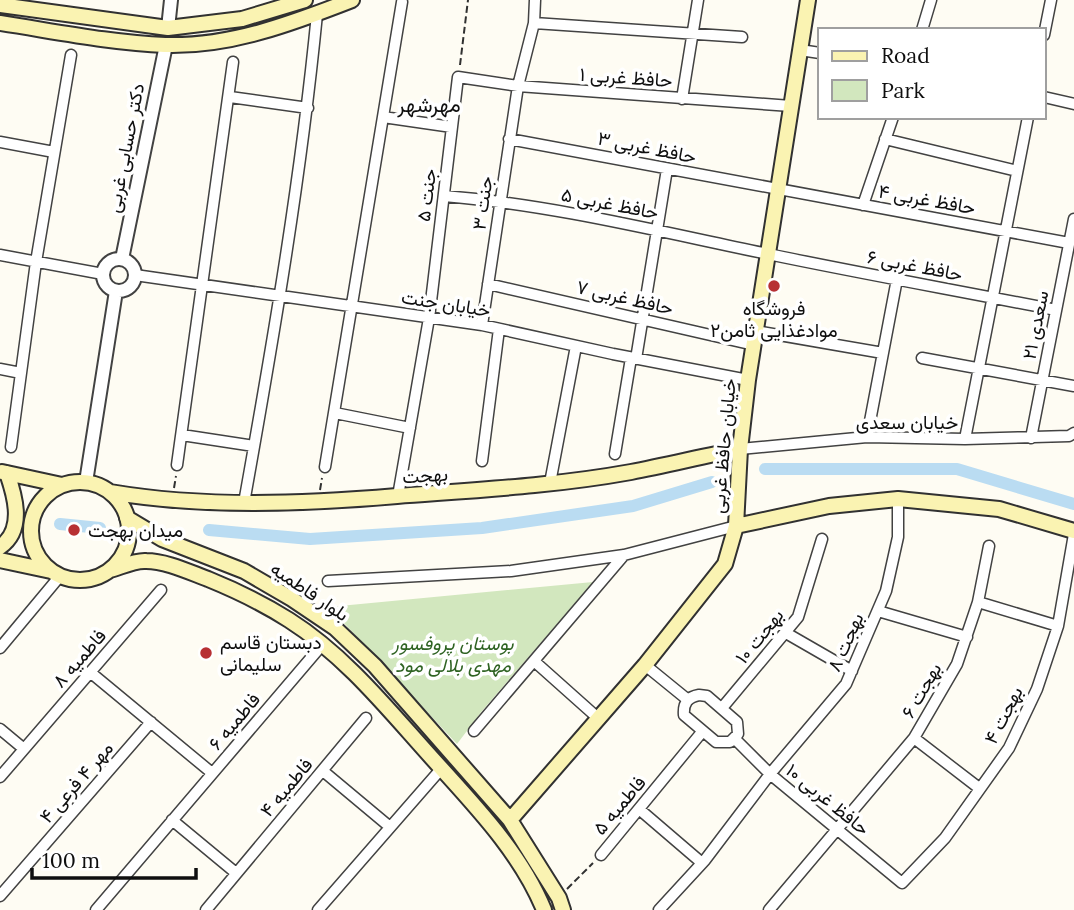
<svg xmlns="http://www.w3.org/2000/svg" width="1074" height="910" viewBox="0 0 1074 910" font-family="Lora,Vazirmatn,serif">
<rect width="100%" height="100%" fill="#fefcf3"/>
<path fill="#d2e7be" d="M593 582 482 711 457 744 329 607Z"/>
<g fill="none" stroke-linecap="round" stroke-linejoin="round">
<path stroke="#badcf2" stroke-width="12" d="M765 469H957L1074 504
M60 524 100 528
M209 530 310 539 482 528 633 506 712 482"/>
<g stroke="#424242" stroke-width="13">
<path id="minor" d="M534 23 742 37
M922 30 931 0
M1044 35 1051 0
M800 50 820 53
M230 97 308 108
M1044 97 1074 104
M682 99 698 0
M383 117 452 127
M509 139 1069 243
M885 139 1017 171
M0 142 54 152
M444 196C554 205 661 232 768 254 864 274 960 291 1056 310
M863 205 893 117
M0 255 103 274
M135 275 482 325 613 354 748 380
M488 284 754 345
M482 325 518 86 534 23 535 0
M756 331 883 353
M922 358 1074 386
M636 359 667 169
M0 369 21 373
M335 413 410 428
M182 435 254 446
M867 437 897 279
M1031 438 1074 219
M965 439 1028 117
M11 447 36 262 71 55
M740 449 867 437 965 439 1069 436 1074 433
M615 454 631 358
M482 461 499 329
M177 465 233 62
M325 467 402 2
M550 483 576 346
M398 496 429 318 458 77 518 86 791 106
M244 503C273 341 301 178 317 14
M328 581 511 571 624 555 736 526
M978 602 1058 626
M878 611 967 637
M786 633 852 671
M0 648 60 576
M534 661 599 719
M645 665 688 700
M90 672 212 773
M699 695 707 696 737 722 738 734 730 742H716L684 715C683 703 688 697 699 695Z
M722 708 798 617 822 539
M0 729 24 749
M474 731 624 555
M914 738 979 788
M735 739 770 774 902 883 945 838 1009 748 1037 689 1058 626 1074 534
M323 771 390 827
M0 777 161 590
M639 809 702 863
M172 820 236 873
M601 855 702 732
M0 896 151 722
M96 910 322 645
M206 910 366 718
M318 910 441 769
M659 910 705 860 770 774 846 684 886 591 898 537V499
M769 910 914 738 957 664 978 602 989 546"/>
</g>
<g stroke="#424242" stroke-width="16">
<path id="tertiary" d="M168 28 171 0
M103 275a16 16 0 1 1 32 0a16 16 0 1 1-32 0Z
M122 259 166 45
M86 482 116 291"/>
</g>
<g stroke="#313131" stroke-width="18">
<path id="secondary" d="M0 5 168 28 242 19 305 0
M0 23C53 31 112 43 165 45 230 47 293 23 352 0
M2 472 62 485
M31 531a49 49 0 1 1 98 0a49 49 0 1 1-98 0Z
M110 492C205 508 302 504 397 496 475 490 554 486 631 472 667 465 704 456 740 449
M127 518 162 539 244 571 292 599 335 628 375 666 510 820 559 898 563 910
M736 526 829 506 898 499 999 509 1074 531
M0 547C25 530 15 496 7 473
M0 560 51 571
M110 570C121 567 135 560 146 561 166 561 189 572 208 579 235 590 264 604 289 620 349 658 394 717 441 768 480 811 522 856 544 910
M510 820 645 665 725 564 736 526 740 449 748 380 808 0"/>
</g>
<path stroke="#313131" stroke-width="2" stroke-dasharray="7 3.5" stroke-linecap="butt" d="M460 65 468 0
M174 488 176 476
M320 490 322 478
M567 889 593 863"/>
<use href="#minor" stroke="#fff" stroke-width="10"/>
<use href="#tertiary" stroke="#fff" stroke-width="12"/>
<use href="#secondary" stroke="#faf3b2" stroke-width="14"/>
</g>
<g fill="#b73033" stroke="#fff" stroke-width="2.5">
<circle cx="774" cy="286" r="7"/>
<circle cx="74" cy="530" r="7"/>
<circle cx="206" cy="653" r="7"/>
</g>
<g text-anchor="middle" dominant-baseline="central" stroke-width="7" stroke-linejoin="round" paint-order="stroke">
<g font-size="19" fill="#0f0f0f" stroke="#fff">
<text transform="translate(626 77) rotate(4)">حافظ غربی ۱</text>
<text transform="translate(647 147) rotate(11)">حافظ غربی ۳</text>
<text transform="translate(125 148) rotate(-79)">دکتر حسابی غربی</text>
<text transform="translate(426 195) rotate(-83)">جنت ۵</text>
<text transform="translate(927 199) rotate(10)">حافظ غربی ۴</text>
<text transform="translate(482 203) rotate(-82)">جنت ۳</text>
<text transform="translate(610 203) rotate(11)">حافظ غربی ۵</text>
<text transform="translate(915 265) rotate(11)">حافظ غربی ۶</text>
<text transform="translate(625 297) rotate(13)">حافظ غربی ۷</text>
<text transform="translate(446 303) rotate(9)">خیابان جنت</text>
<text transform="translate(1035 325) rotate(-79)">سعدی ۲۱</text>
<text x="907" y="422">خیابان سعدی</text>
<text transform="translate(723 446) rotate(-85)">خیابان حافظ غربی</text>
<text transform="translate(425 475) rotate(-4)">بهجت</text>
<text transform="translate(310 591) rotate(34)">بلوار فاطمیه</text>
<text transform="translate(759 636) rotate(-51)">بهجت ۱۰</text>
<text transform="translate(845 642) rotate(-66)">بهجت ۸</text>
<text transform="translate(79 658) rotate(-49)">فاطمیه ۸</text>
<text transform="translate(921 690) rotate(-60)">بهجت ۶</text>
<text transform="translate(1003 715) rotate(-63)">بهجت ۴</text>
<text transform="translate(234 721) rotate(-50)">فاطمیه ۶</text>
<text transform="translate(76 782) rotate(-49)">مهر ۴ فرعی ۴</text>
<text transform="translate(286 787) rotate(-50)">فاطمیه ۴</text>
<text transform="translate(828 799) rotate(39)">حافظ غربی ۱۰</text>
<text transform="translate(619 805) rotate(-50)">فاطمیه ۵</text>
</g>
<g font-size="19" fill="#0f0f0f" stroke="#fff" text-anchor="start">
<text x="774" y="308" text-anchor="middle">فروشگاه<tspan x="774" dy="22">موادغذایی ثامن۲</tspan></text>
<text x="88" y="530">میدان بهجت</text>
<text x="220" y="642">دبستان قاسم<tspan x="220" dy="22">سلیمانی</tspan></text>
</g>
<g font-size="19" font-style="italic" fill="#2f6323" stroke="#fff">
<text x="453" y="643">بوستان پروفسور<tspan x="453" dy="22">مهدی بلالی مود</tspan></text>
</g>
<g font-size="21" fill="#0f0f0f" stroke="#fff">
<text x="429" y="104">مهرشهر</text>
</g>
</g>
<rect x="818" y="28" width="228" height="91" fill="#ffffff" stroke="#9f9f9f" stroke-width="2"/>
<rect x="832" y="51" width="35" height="10" fill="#faf3b2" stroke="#9f9f9f" stroke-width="2"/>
<text x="881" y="63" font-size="21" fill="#0f0f0f">Road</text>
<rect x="832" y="80" width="35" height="21" fill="#d2e7be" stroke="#9f9f9f" stroke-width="2"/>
<text x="881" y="98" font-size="21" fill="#0f0f0f">Park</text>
<path d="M32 868v10h164v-10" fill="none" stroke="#0f0f0f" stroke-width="3.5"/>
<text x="42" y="868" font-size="21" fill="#0f0f0f" stroke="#ffffff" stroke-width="5" paint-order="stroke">100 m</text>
</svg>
